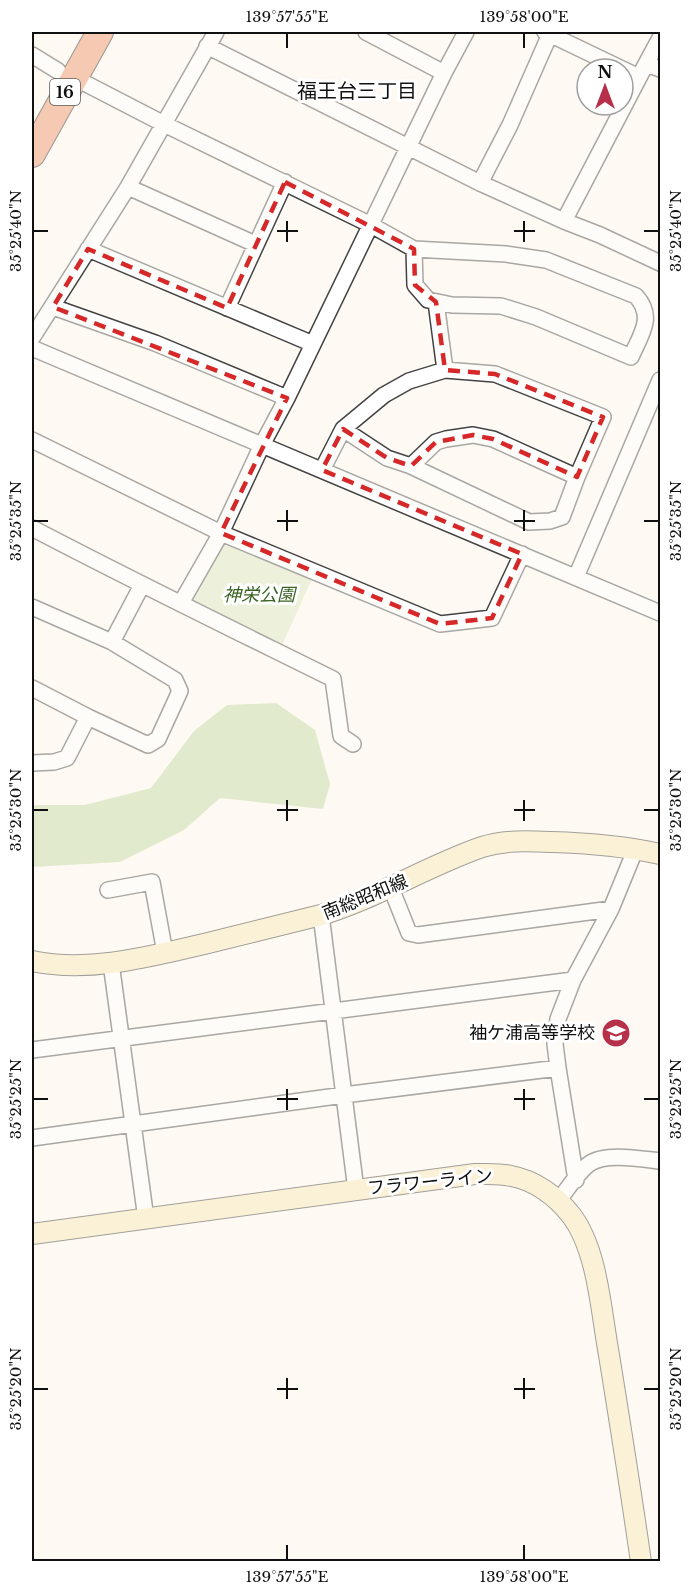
<svg xmlns="http://www.w3.org/2000/svg" width="692" height="1593" viewBox="0 0 692 1593" font-family="'Libre Baskerville','Noto Sans JP',serif">
<rect width="100%" height="100%" fill="#fefaf3"/>
<path fill="#d9e7be" d="M221 533 315 572 279 652 181 603Z"/>
<path fill="#c0d79f" d="M276 703 315 730 330 784 323 809 220 798 184 830 120 862 32 867V805H85L151 788 194 731 227 705Z"/>
<g fill="none" stroke-linecap="round" stroke-linejoin="round">
<g stroke="#434343" stroke-width="18">
<path id="street" d="M366 32 444 73
M545 32 639 77
M207 46 480 183 564 221 646 64 660 38
M32 55 58 71
M646 64 660 69
M73 77 164 124 371 225 414 249 506 254 546 260 636 296C655 317 641 334 631 357L536 317 501 306 452 305 428 300 415 285 414 249
M480 183 510 125 550 34
M128 187 255 244
M564 221 600 235 660 263
M88 249 313 344
M436 302 445 370
M53 307 155 343 287 398
M227 308 285 182
M32 338 128 187 216 32
M32 348 660 613
M343 429 387 458 411 466 436 442 446 439 473 435 493 439 577 477
M32 440 221 533 440 624 492 618 522 554
M322 470 343 429 384 395 409 381 445 370 495 374 603 417 577 477 562 517 550 521 529 522 411 466
M32 528C131 580 232 629 333 679L341 736 353 744
M576 577 660 380
M181 603 221 533 262 445 287 398 444 73 466 32
M32 607 112 642 175 680 180 691 158 739 148 745 88 717 32 688
M112 642 142 585
M32 763 54 762 67 758 88 717
M391 888 409 933 418 935 611 909
M108 890 152 882 165 953
M321 915 356 1190
M111 963 146 1219
M32 1050 573 980
M32 1138 344 1095 558 1068
M576 1180 558 1068 555 1044 558 1019 573 980 611 909 636 848
M558 1201C567 1190 578 1172 589 1164 605 1152 642 1159 660 1161"/>
</g>
<g stroke="#323232" stroke-width="22">
<path id="secondary" d="M32 961C89 973 148 957 204 944 243 934 282 925 321 915 377 898 427 866 482 847 505 840 527 841 551 842 588 843 624 846 660 854
M32 1234 475 1174C487 1174 500 1173 511 1176 535 1180 557 1197 571 1215 598 1250 601 1312 609 1355 620 1423 631 1492 641 1562"/>
</g>
<g stroke="#212121" stroke-width="28">
<path id="highway" d="M32 154 100 32"/>
</g>
<use href="#street" stroke="#fff" stroke-width="15"/>
<use href="#secondary" stroke="#f9e7b3" stroke-width="20"/>
<use href="#highway" stroke="#ea8f65" stroke-width="26"/>
</g>
<path d="M0 0H692V1593H0ZM285 182 414 249 415 285 436 302 445 370 495 374 603 417 577 477 493 439 473 435 436 442 411 466 387 458 343 429 322 470 522 554 492 618 440 624 221 533 287 398 53 307 88 249 227 308Z" fill="#fefaf3" fill-opacity=".55" fill-rule="evenodd"/>
<path fill="none" stroke="#d62828" stroke-width="4.5" stroke-dasharray="12 8" stroke-linejoin="round" d="M285 182 414 249 415 285 436 302 445 370 495 374 603 417 577 477 493 439 473 435 436 442 411 466 387 458 343 429 322 470 522 554 492 618 440 624 221 533 287 398 53 307 88 249 227 308Z"/>
<path fill="none" stroke="#101010" stroke-width="2" d="M287 33V48M524 33V48M287 221V242M524 221V242M33 231H48M277 231H298M514 231H535M644 231H659M287 510V531M524 510V531M33 521H48M277 521H298M514 521H535M644 521H659M287 800V821M524 800V821M33 810H48M277 810H298M514 810H535M644 810H659M287 1089V1110M524 1089V1110M33 1099H48M277 1099H298M514 1099H535M644 1099H659M287 1378V1399M524 1378V1399M33 1389H48M277 1389H298M514 1389H535M644 1389H659M287 1545V1560M524 1545V1560"/>
<defs>
<g id="school-disc" transform="scale(1.5)"><circle r="9.5" fill="#b7304a" stroke="#fff"/><path d="M0-5L7-2L0 1L-7-2ZM-4 1L0 2.5L4 1V4Q0 6-4 4Z" fill="#fff"/></g>
</defs>
<g fill-rule="evenodd">
<use href="#school-disc" x="616" y="1033"/>
</g>
<g text-anchor="middle" dominant-baseline="central" stroke-width="6" stroke-linejoin="round" paint-order="stroke">
<rect fill="#fff" stroke="#585858" stroke-width="1.5" x="50" y="79" width="30" height="26" rx="4.5"/>
<g font-size="16" font-weight="bold" fill="#101010">
<text x="65" y="92">16</text>
</g>
<g font-size="18" font-style="italic" fill="#3a6424" stroke="#fff">
<text x="259" y="595">神栄公園</text>
</g>
<g font-size="18" fill="#101010" stroke="#fff">
<text transform="translate(365 897) rotate(-22)">南総昭和線</text>
<text transform="translate(430 1182) rotate(-6)">フラワーライン</text>
</g>
<g font-size="18" fill="#101010" stroke="#fff" text-anchor="end">
<text x="595" y="1033">袖ケ浦高等学校</text>
</g>
<g font-size="20" fill="#101010" stroke="#fff">
<text x="357" y="91">福王台三丁目</text>
</g>
</g>
<rect width="692" height="1593" fill="none" stroke="#ffffff" stroke-width="66"/>
<g transform="translate(605 87)"><circle r="28" fill="#ffffff" stroke="#9f9f9f" stroke-width="1.5"/>
<path d="M0-4.5L10 22L0 15L-10 22Z" fill="#b7304a"/>
<text y="-9" font-size="16" font-weight="bold" text-anchor="middle" fill="#101010">N</text>
</g>
<rect x="33" y="33" width="626" height="1527" fill="none" stroke="#101010" stroke-width="2"/>
<g font-size="15" text-anchor="middle" fill="#101010">
<text x="287" y="22">139°57'55"E</text>
<text x="524" y="22">139°58'00"E</text>
<text transform="translate(16 231) rotate(-90)" y="5">35°25'40"N</text>
<text transform="translate(676 231) rotate(-90)" y="5">35°25'40"N</text>
<text transform="translate(16 521) rotate(-90)" y="5">35°25'35"N</text>
<text transform="translate(676 521) rotate(-90)" y="5">35°25'35"N</text>
<text transform="translate(16 810) rotate(-90)" y="5">35°25'30"N</text>
<text transform="translate(676 810) rotate(-90)" y="5">35°25'30"N</text>
<text transform="translate(16 1099) rotate(-90)" y="5">35°25'25"N</text>
<text transform="translate(676 1099) rotate(-90)" y="5">35°25'25"N</text>
<text transform="translate(16 1389) rotate(-90)" y="5">35°25'20"N</text>
<text transform="translate(676 1389) rotate(-90)" y="5">35°25'20"N</text>
<text x="287" y="1582">139°57'55"E</text>
<text x="524" y="1582">139°58'00"E</text>
</g>
</svg>
